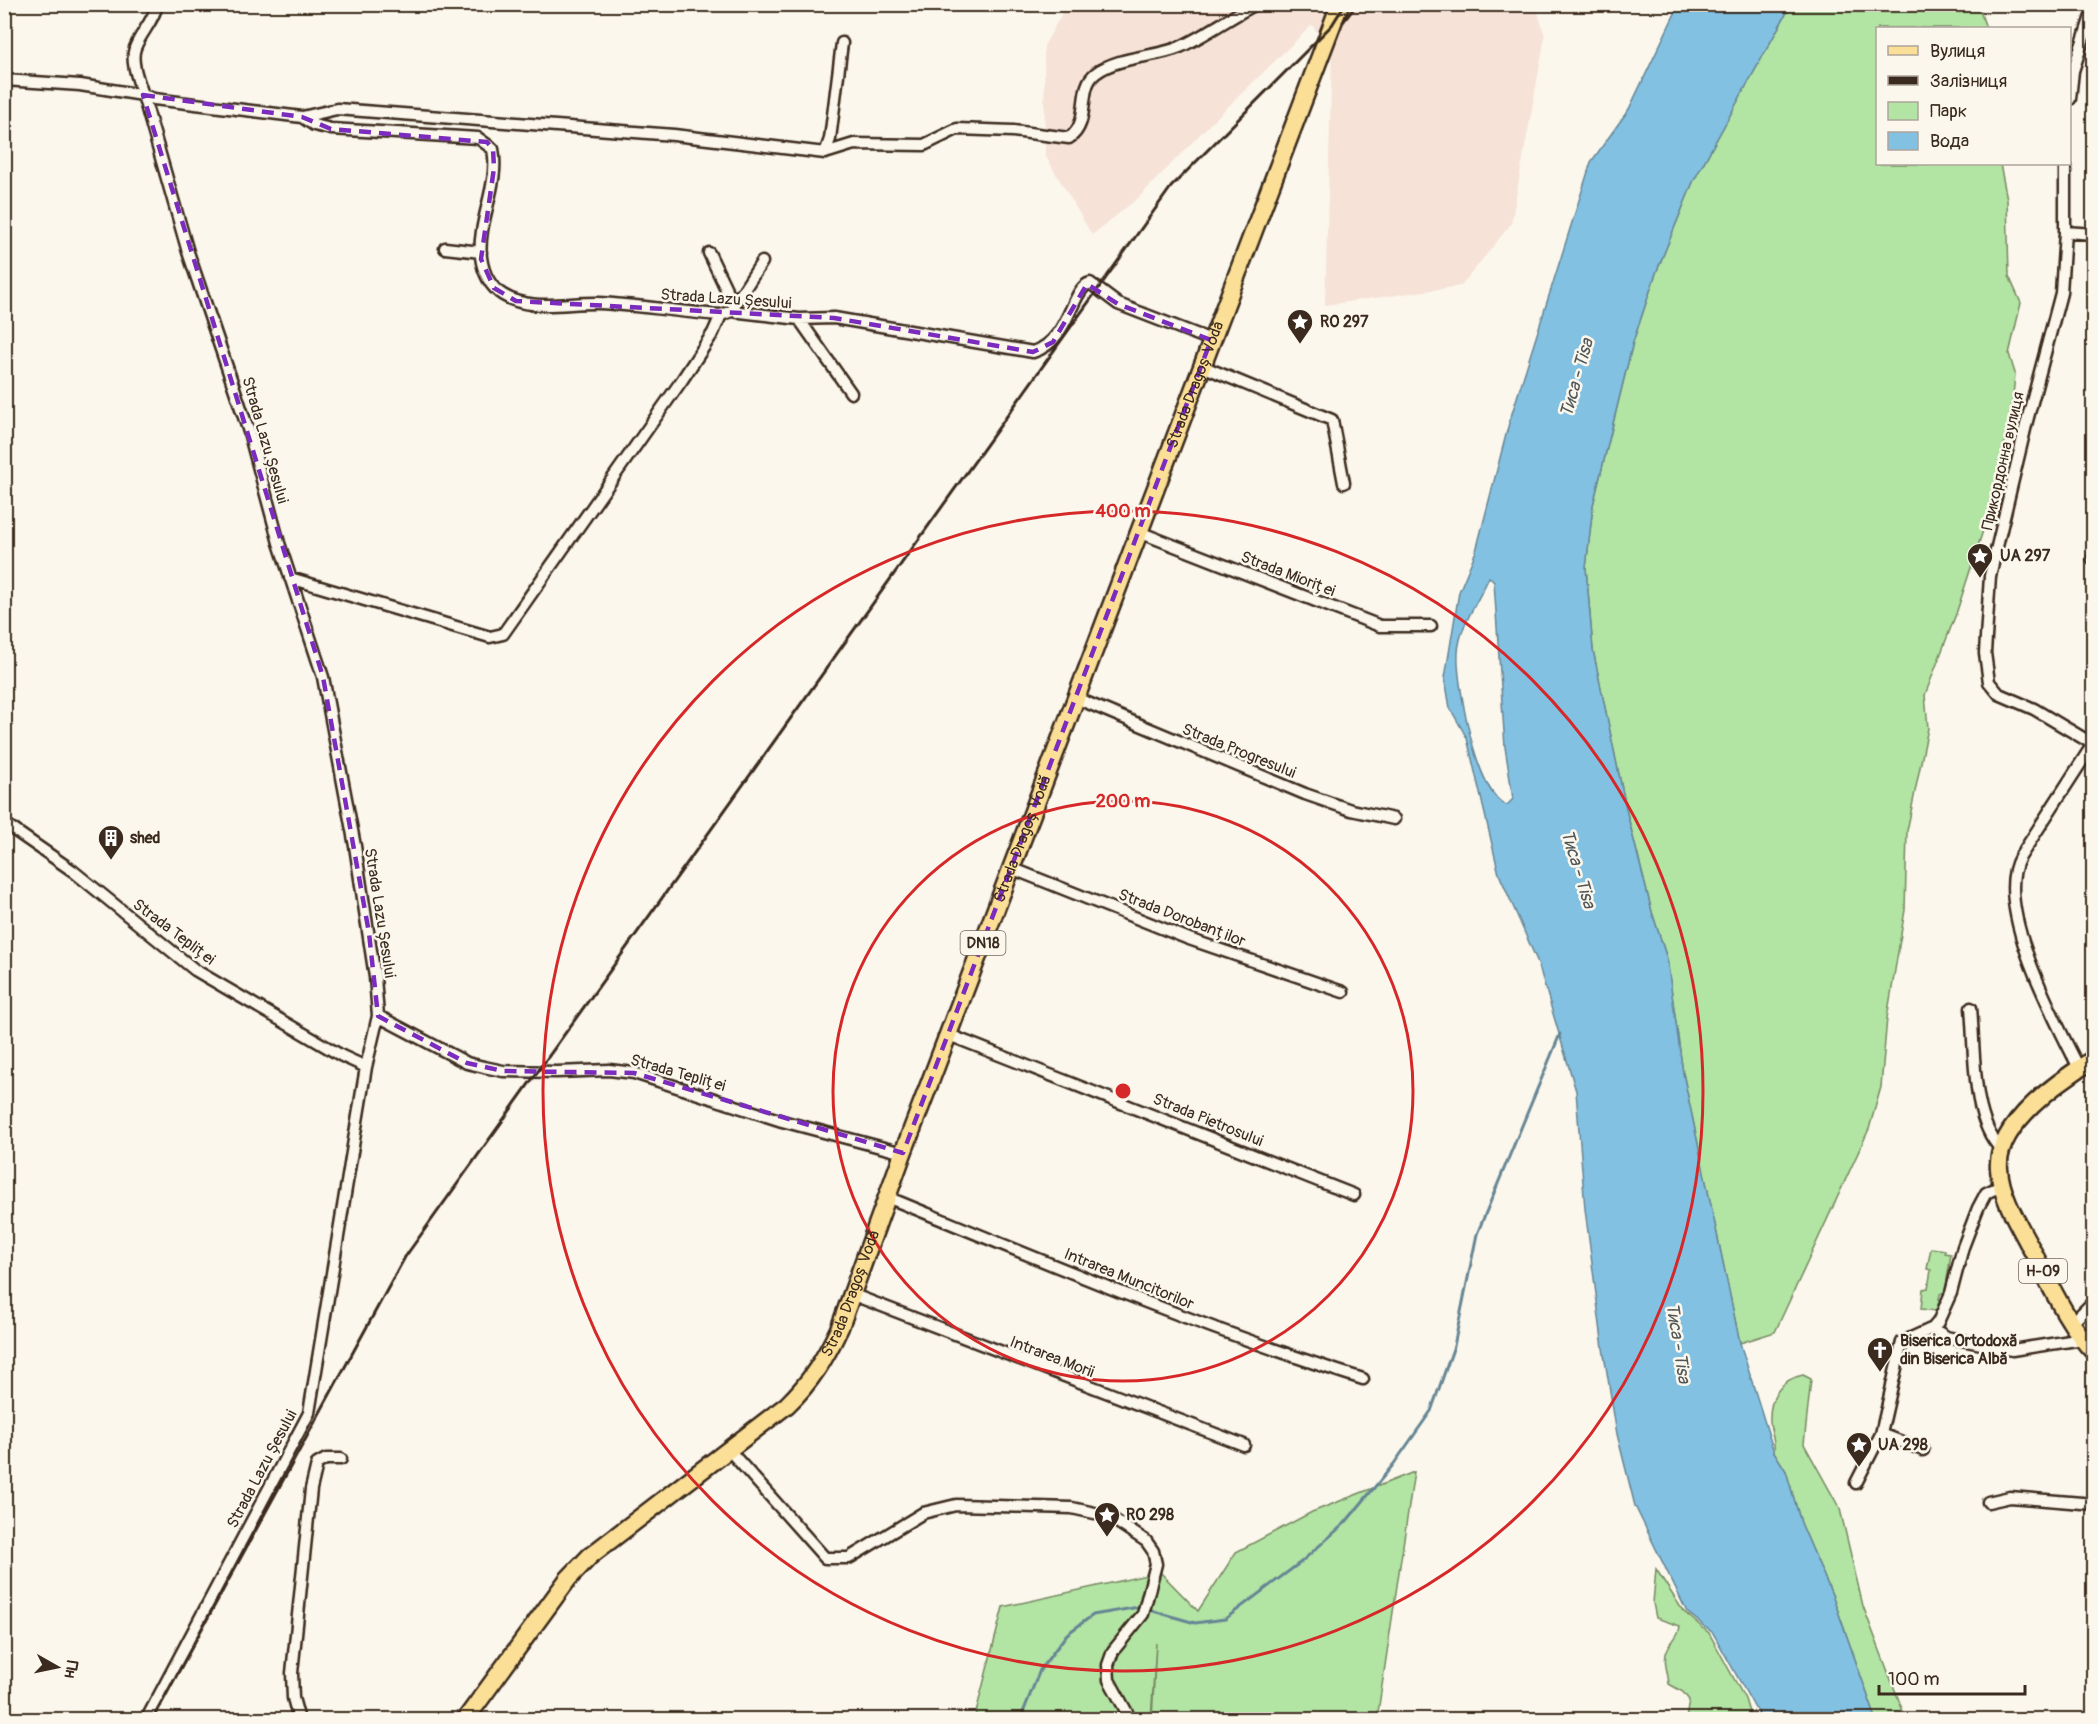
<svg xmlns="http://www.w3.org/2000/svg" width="2098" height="1724" viewBox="0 0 2098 1724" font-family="Pangolin,sans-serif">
<rect width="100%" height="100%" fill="#fbf7ec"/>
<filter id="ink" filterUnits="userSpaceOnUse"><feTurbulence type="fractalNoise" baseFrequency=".0167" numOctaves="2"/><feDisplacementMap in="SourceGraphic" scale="12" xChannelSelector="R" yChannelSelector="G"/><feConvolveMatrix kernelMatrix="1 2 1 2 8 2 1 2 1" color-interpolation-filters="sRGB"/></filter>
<g filter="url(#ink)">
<path fill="#f6e2d7" d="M1067 4 1536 5 1545 37 1511 224 1461 286 1325 305 1332 52 1312 25 1212 122 1138 198 1092 235 1045 155 1044 46Z"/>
<path fill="#b2e4a4" stroke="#768761" stroke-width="1.5" d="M1791 5H1978L1986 28H1878V164H2000L2007 199 2009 276 2021 303 2009 354 2015 373 2012 409 1988 515 1956 614 1925 695 1928 728 1907 831 1905 910 1887 1018 1881 1087 1869 1129 1775 1332 1740 1343 1683 1073 1667 959 1652 912 1627 813 1593 650 1586 568 1593 505 1633 342 1656 273 1693 182Z
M1931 1248 1945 1250V1253L1951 1254 1945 1292 1940 1294 1937 1311 1921 1309 1923 1289 1928 1288 1931 1270 1927 1269Z
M1803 1375 1811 1379 1804 1444 1840 1509 1863 1606 1906 1719H1876L1833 1597 1801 1523 1786 1471 1774 1452C1776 1439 1770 1432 1770 1420 1769 1398 1781 1379 1803 1375Z
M1414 1472 1377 1719H1152L1156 1643 1151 1719 974 1720 1003 1607 1160 1572 1198 1611 1236 1552 1312 1512Z
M1656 1569 1683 1611 1709 1633 1745 1699 1751 1719H1686L1689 1700 1683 1692 1669 1684C1668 1672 1662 1659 1668 1648 1672 1640 1679 1636 1680 1626L1656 1618 1653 1603Z"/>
<path fill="#83c1e3" stroke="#668594" stroke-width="1.5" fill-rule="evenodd" d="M1679 5H1791L1693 182 1656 273 1633 342 1593 505 1586 568 1593 650 1627 813 1652 912 1667 959 1683 1073 1740 1343 1774 1452 1786 1471 1801 1523 1833 1597 1876 1719H1761L1713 1633 1687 1612 1635 1506 1617 1434 1603 1348 1585 1209 1576 1091 1538 963 1499 874 1467 738 1450 708 1445 678 1459 592 1476 551 1509 423 1591 162 1629 109ZM1489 577 1494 582 1505 747 1513 799 1507 805C1477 797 1456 682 1458 653 1459 626 1479 601 1489 577Z"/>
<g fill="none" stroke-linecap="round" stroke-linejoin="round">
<path stroke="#668594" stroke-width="3" d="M1020 1720 1040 1670 1067 1634 1093 1615 1139 1607 1195 1623 1225 1619 1301 1562 1345 1523 1393 1465 1431 1411 1454 1346 1477 1234 1560 1034"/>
<g stroke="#3b2a1e" stroke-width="15">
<path id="minor" d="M157 4C154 21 141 32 135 48 130 62 139 82 143 95L154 99 302 117 337 109 674 135 825 153 854 144 924 145 957 129 1013 131 1069 138C1092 123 1076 88 1096 73 1119 56 1154 58 1180 47 1206 35 1230 17 1256 4
M4 80 80 85 143 95 188 252 249 432 279 543 323 677 355 846 375 977 378 1016 366 1067 309 1413 146 1720
M2070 99 2073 71 2094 7
M302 117 314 125 331 129 478 138 493 149C500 185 477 221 481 257 483 272 490 287 503 295 530 312 568 302 598 303 639 305 680 312 721 315L732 311 799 319 834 318 1033 352C1070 341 1071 288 1090 283L1118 304 1211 340
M825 153 830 139 842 43
M2065 164V232L2061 293 2027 421 1990 576 1985 653 1989 682 1999 694 2034 709 2093 744 2020 857C1992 905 2056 1022 2079 1068
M2065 232 2094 234
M445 248 481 252
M709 253 737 312
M734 305 762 262
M799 319 851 393
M1202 366 1332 420 1344 483
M1139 532 1380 626H1431
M2093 560 2094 555
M290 578 490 637 503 634 682 380 713 333 721 315
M1076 698 1305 794 1351 810 1394 819
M4 823 73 871 195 970 342 1056 366 1067
M1011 868 1189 939 1343 992
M1971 1008C1975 1050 1971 1119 2001 1149
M378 1016 467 1063 484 1067 503 1071 557 1072 609 1070 634 1073 782 1121 903 1153
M949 1035 1354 1195
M887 1197C1045 1262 1201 1328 1363 1379
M851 1294 1244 1445
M2073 1322 2094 1301
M1933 1328 1946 1337 2012 1350 2083 1339
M1881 1434 1923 1450
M729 1450 825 1558H849L923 1513 956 1505 1072 1508 1108 1516 1146 1541 1153 1551 1156 1564 1143 1614 1113 1651 1108 1665 1109 1680 1131 1720
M1856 1483 1881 1434 1902 1342 1933 1328 1938 1322 1951 1293 1963 1247 1978 1208 1986 1193 2003 1185
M1988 1502 2010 1497 2094 1504
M299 1720 293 1698 292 1673 311 1489 317 1464 326 1459H341"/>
</g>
<g stroke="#3b2a1e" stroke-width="21">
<g id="primary">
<path d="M2094 1059C2060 1080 1995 1125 1999 1169 2001 1200 2023 1231 2036 1258 2051 1287 2071 1329 2094 1352"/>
<path id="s1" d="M465 1720 568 1579 590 1556 787 1405C811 1382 826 1357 840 1327L903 1153 1340 4"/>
</g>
</g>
<use href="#minor" stroke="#fbf7ec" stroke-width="10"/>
<use href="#primary" stroke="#fbdf96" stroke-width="16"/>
<path stroke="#3b2a1e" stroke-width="3" d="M1343 22 1357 4
M152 1720 405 1257 1171 187 1332 25 1345 4"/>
</g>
</g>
<path fill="none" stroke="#7b2cbf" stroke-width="4.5" stroke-dasharray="12 8" stroke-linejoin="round" d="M143 95 302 117 331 129 487 142 493 149 494 168 481 259 494 288 516 301 834 318 1033 352 1053 342 1087 284 1118 304 1211 340 903 1153 634 1073 503 1071 467 1063 378 1016 369 933 323 677Z"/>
<g fill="none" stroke="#d62828" stroke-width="3">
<circle cx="1123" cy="1091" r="290"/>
<circle cx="1123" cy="1091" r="580"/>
</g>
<defs>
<g id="sight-pin" transform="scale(1.35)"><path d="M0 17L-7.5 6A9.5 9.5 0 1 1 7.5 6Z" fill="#3b2a1e" stroke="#fbf7ec"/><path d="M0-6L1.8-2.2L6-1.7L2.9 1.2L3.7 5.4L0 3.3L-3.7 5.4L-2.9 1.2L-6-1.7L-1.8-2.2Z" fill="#fff"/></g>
<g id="building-pin" transform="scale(1.35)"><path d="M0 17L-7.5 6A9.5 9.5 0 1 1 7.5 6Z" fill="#3b2a1e" stroke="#fbf7ec"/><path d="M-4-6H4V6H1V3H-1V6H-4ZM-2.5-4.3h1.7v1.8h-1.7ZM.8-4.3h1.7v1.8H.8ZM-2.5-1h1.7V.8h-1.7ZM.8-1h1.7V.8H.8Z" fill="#fff"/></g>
<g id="church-pin" transform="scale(1.35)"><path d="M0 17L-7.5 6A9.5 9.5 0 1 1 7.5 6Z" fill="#3b2a1e" stroke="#fbf7ec"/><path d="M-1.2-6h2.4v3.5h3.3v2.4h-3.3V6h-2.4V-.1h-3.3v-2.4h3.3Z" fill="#fff"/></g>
</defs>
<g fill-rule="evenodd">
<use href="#sight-pin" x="1300" y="322"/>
<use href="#sight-pin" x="1980" y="556"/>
<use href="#building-pin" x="111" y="838"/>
<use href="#church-pin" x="1880" y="1350"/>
<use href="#sight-pin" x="1859" y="1445"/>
<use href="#sight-pin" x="1107" y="1515"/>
</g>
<g text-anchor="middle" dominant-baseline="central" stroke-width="5" stroke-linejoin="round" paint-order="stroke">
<g fill="#fbf7ec" stroke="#75685c" stroke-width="1.5">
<rect x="960.5" y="931" width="45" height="24" rx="4.5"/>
<rect x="2019" y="1259" width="48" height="24" rx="4.5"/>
</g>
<g font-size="15" font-weight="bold" fill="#3b2a1e">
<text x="983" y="943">DN18</text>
<text x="2043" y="1271">Н-09</text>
</g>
<g font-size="16" fill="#3b2a1e" stroke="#fbf7ec">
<text transform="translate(726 299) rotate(4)">Strada Lazu Șesului</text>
<text stroke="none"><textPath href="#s1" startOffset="1557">Strada Dragoș Vodă</textPath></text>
<text transform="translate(265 440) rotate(74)">Strada Lazu Șesului</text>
<text transform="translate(2003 461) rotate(-77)">Прикордонна вулиця</text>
<text transform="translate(1288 574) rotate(21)">Strada Mioriței</text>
<text transform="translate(1239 751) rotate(22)">Strada Progresului</text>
<text stroke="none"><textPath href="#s1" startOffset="1071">Strada Dragoș Vodă</textPath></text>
<text transform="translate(380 913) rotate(81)">Strada Lazu Șesului</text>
<text transform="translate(1182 918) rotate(21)">Strada Dorobanților</text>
<text transform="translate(174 932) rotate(37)">Strada Tepliței</text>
<text transform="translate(678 1073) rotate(16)">Strada Tepliței</text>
<text transform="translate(1208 1120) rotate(22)">Strada Pietrosului</text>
<text transform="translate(1129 1279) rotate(22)">Intrarea Muncitorilor</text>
<text stroke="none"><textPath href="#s1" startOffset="585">Strada Dragoș Vodă</textPath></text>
<text transform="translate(1052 1357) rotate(21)">Intrarea Morii</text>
<text transform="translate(262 1469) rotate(-62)">Strada Lazu Șesului</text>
</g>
<g font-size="16" font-weight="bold" fill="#3b2a1e" stroke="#fbf7ec" text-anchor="start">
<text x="1320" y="322">RO 297</text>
<text x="2000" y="556">UA 297</text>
<text x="130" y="838">shed</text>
<text x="1900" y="1341">Biserica Ortodoxă<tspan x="1900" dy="18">din Biserica Albă</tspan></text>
<text x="1878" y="1445">UA 298</text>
<text x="1126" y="1515">RO 298</text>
</g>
<g font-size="18" font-style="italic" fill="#515759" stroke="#fbf7ec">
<text transform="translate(1577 378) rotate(-74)">Тиса - Tisa</text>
<text transform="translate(1578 869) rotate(73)">Тиса - Tisa</text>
<text transform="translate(1678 1343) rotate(81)">Тиса - Tisa</text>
</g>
</g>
<circle cx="1123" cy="1091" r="9" fill="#d62828" stroke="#fbf7ec" stroke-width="3"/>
<g font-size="18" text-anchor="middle" font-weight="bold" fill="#d62828" stroke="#fbf7ec" stroke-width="5" stroke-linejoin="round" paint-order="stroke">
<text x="1123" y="517">400 m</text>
<text x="1123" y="807">200 m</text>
</g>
<rect width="2098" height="1724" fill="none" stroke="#fbf7ec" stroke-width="24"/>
<rect x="12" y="12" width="2074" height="1700" fill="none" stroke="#3b2a1e" stroke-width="2" filter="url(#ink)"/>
<rect x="1876" y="27" width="195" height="138" fill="#fbf7ec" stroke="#aea59a" stroke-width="1.5"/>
<rect x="1888" y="46" width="30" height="9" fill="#fbdf96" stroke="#aea59a" stroke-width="1.5"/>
<text x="1930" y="57" font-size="18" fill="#3b2a1e">Вулиця</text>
<rect x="1888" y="76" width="30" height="9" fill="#3b2a1e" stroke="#aea59a" stroke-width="1.5"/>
<text x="1930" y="87" font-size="18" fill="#3b2a1e">Залізниця</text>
<rect x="1888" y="102" width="30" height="18" fill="#b2e4a4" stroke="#aea59a" stroke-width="1.5"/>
<text x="1930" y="117" font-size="18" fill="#3b2a1e">Парк</text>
<rect x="1888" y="132" width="30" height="18" fill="#83c1e3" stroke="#aea59a" stroke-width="1.5"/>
<text x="1930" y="147" font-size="18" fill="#3b2a1e">Вода</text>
<g transform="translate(57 1667) rotate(99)" stroke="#fbf7ec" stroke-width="4.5" paint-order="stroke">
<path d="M0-4.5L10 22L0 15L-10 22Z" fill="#3b2a1e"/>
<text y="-9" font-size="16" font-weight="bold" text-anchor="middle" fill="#3b2a1e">Пн</text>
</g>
<path d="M1879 1685v9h146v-9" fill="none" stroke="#3b2a1e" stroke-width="3"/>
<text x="1888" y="1685" font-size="18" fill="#3b2a1e" stroke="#fbf7ec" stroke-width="4.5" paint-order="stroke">100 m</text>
</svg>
